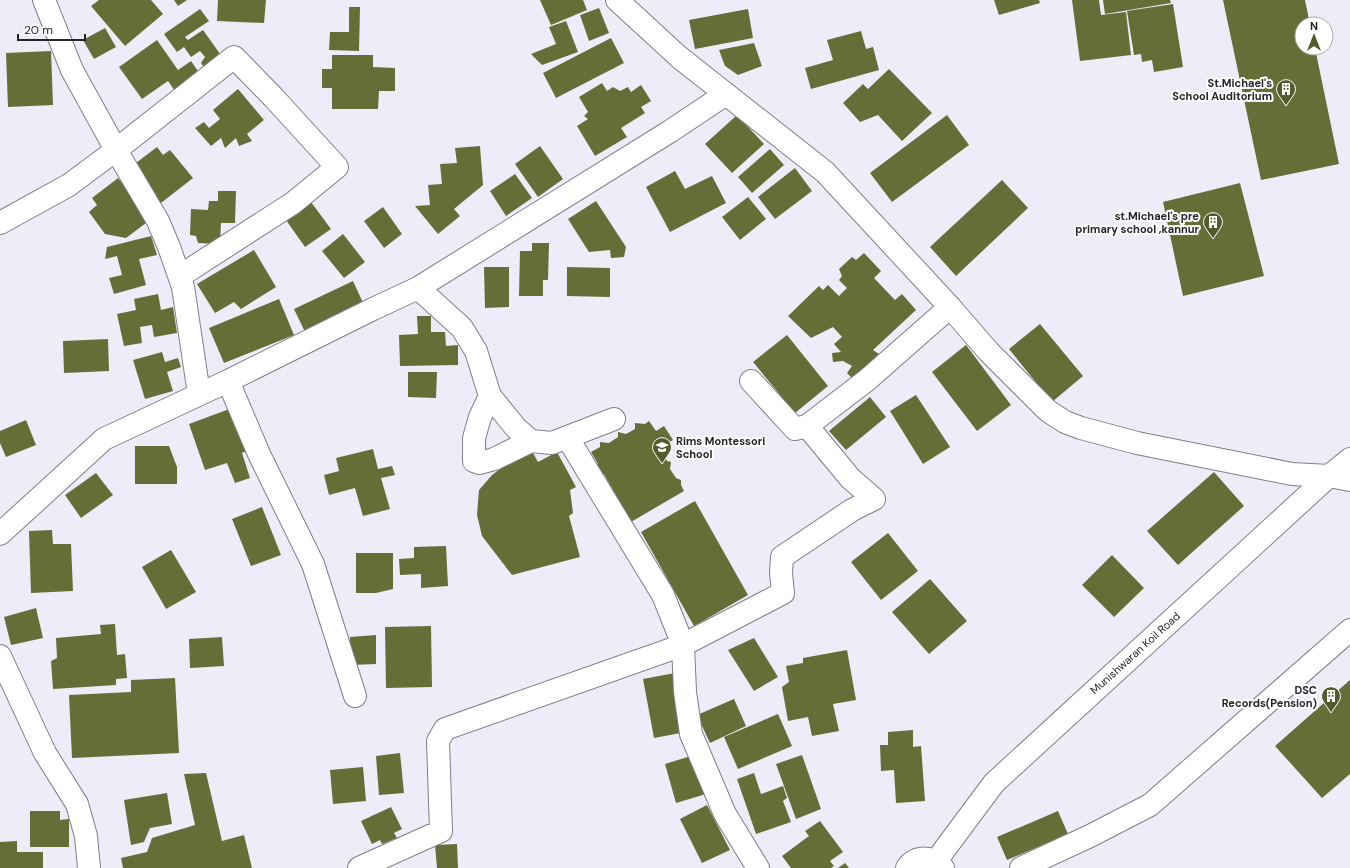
<svg xmlns="http://www.w3.org/2000/svg" width="1350" height="868" viewBox="0 0 1350 868" font-family="'DM Sans',sans-serif">
<rect width="100%" height="100%" fill="#ededf9"/>
<path fill="#646f37" d="M99 0H151L163 14 125 46 91 6Z
M174 0H187L178 6Z
M218 0H266L264 23 217 21Z
M540 0H583L587 10 551 25Z
M994 0H1039L1040 3 999 15Z
M1072 0H1099L1101 15 1126 12 1131 55 1080 61Z
M1103 0H1170L1171 3 1105 14Z
M1223 0H1305L1310 24H1302V48H1315L1339 164 1261 180Z
M1173 4 1183 67 1154 72 1152 60 1142 62 1141 54 1134 55 1127 11Z
M349 7H360L359 51 329 50 330 32H349Z
M599 8 609 33 589 41 580 15Z
M200 9 209 21 185 37 188 40 203 30 223 58 206 70 201 63 205 57 200 51 191 57 184 47 177 52 164 34Z
M748 9 753 38 695 49 689 20Z
M566 21 578 52 542 65 531 54 556 44 549 27Z
M105 28 116 47 94 59 83 40Z
M861 31 866 49 873 47 879 70 811 89 805 68 833 60 827 40Z
M611 38 624 63 556 98 543 73Z
M157 40 178 70 191 61 200 74 175 91 168 81 142 99 119 67Z
M754 43 762 66 738 75 725 66 719 50Z
M51 51 53 105 8 107 6 53Z
M332 55H373V67L395 68V91H379L378 109H332V88H322V69H332Z
M889 69 932 113 902 141 878 115 860 122 843 103 863 84 868 89Z
M602 83 607 91 613 87 620 91 628 87 631 92 641 85 651 101 641 107 645 113 621 128 627 137 595 156 577 126 588 119 584 116 588 112 579 97Z
M238 89 264 120 247 134 252 141 239 146 236 138 225 148 221 138 211 146 195 128 204 122 209 128 220 119 213 110Z
M737 115 764 144 732 173 705 144Z
M947 115 969 145 892 202 870 173Z
M480 146 483 185 454 209 460 216 438 234 415 206 430 205 428 185 442 184 440 164 457 163 455 148Z
M540 146 563 179 538 197 515 164Z
M157 147 163 155 170 150 193 178 161 203 132 166Z
M770 149 784 165 752 193 738 177Z
M795 168 812 191 775 219 758 197Z
M675 171 685 189 712 176 726 203 670 232 646 187Z
M515 174 532 198 506 216 490 191Z
M118 178 150 220 126 238 105 234 89 212 97 205 92 198Z
M1002 180 1028 208 956 276 930 247Z
M1240 183 1264 276 1183 296 1163 202Z
M218 191H236L235 223H221L220 244 198 243 196 236 190 235 191 209 208 210 209 201H218Z
M748 197 766 219 740 240 722 217Z
M596 201 626 247 624 257 611 258 610 250 589 252 568 219Z
M311 202 331 229 305 247 286 220Z
M383 207 402 234 384 248 364 221Z
M343 234 365 262 344 278 322 251Z
M151 236 157 255 139 259 146 285 114 294 109 278 122 275 117 256 105 259 107 247Z
M532 243H549L548 280H543V296H519L520 251H532Z
M254 250 276 287 241 309 234 302 215 313 197 284Z
M864 253 881 271 874 278 895 300 902 294 916 310 873 350 882 356 854 380 847 373 852 366 843 361 833 362 832 353 841 352 834 344 842 337 833 327 811 338 788 316 819 286 823 290 828 285 839 296 847 288 839 280 842 276 839 269 852 257 856 260Z
M484 267H509V307L485 308Z
M567 267 610 268V297L567 296Z
M353 281 364 305 305 332 294 309Z
M158 294 161 310 173 307 177 333 154 337 152 325 140 327 142 343 124 346 117 314 136 310 134 299Z
M279 299 294 335 224 363 209 328Z
M417 316H431V332H445L446 346 458 345V365L400 366 399 335 418 334Z
M1040 324 1083 376 1052 402 1009 349Z
M787 335 828 386 795 413 753 362Z
M108 339 109 371 64 373 63 341Z
M966 345 1011 405 977 431 932 372Z
M162 352 165 362 178 358 181 367 167 372 173 391 145 399 133 360Z
M408 372H437L436 398 408 397Z
M916 395 950 447 923 464 890 411Z
M870 397 886 417 846 450 829 431Z
M232 408 247 451 242 453 250 478 235 483 227 463 205 470 189 424Z
M26 420 36 445 6 457 0 443V431Z
M649 421 656 431 664 426 673 440 660 448 667 461 671 462 670 469 676 478 681 480V485L684 491 631 522 604 474 600 476 594 466 598 464 591 452 600 447V442L609 443 618 437V432L626 434 635 429V423L645 424Z
M135 446H169L177 467V484H135Z
M373 449 378 469 392 466 395 475 381 478 390 509 363 516 355 488 329 495 324 475 339 471 336 458Z
M557 452 576 487 570 490 573 513 569 516 580 557 512 575 482 536 477 515 479 490 492 475 508 463 533 453 538 462Z
M1214 472 1244 506 1178 565 1147 531Z
M96 473 113 495 81 518 65 495Z
M695 501 748 595 694 626 641 532Z
M262 507 281 555 251 566 232 519Z
M52 530 53 544H71L73 591 31 593 29 531Z
M888 533 918 571 881 600 851 562Z
M446 546 448 586 421 588V574L400 575 399 559 414 558V547Z
M171 550 196 592 166 609 142 567Z
M356 553H393V589L376 593H356Z
M1112 555 1144 588 1114 617 1082 585Z
M930 579 967 621 929 654 892 612Z
M36 608 43 638 11 645 4 617Z
M115 624 117 655 125 654 127 678 116 679V685L53 689 51 661 57 658 56 638 101 634 100 625Z
M431 626 432 687 386 688 385 627Z
M376 635V664L351 665 350 637Z
M222 637 224 666 190 668 189 639Z
M754 638 778 677 754 691 728 650Z
M847 650 856 700 833 704 839 731 812 736 808 717 788 721 782 687 789 682 786 666 803 663V658Z
M675 673 686 732 654 738 643 679Z
M175 678 179 753 72 758 69 695 131 692V680Z
M1350 680V774L1322 798 1275 746Z
M734 699 746 726 710 743 697 715Z
M778 714 792 746 738 769 724 737Z
M913 730V747L921 746 925 801 896 803 894 770 881 771 880 745H888V732Z
M400 753 404 793 379 795 376 756Z
M694 755 706 794 676 803 665 764Z
M802 755 821 809 796 819 776 764Z
M363 767 366 801 333 804 330 770Z
M206 773 222 841 244 835 252 868H123L121 858 147 852 152 838 195 825 184 774Z
M754 773 761 794 783 786 787 798 783 801 791 822 756 834 737 779Z
M167 793 172 824 150 828 144 842 131 845 124 800Z
M707 805 730 850 702 863 680 819Z
M391 807 402 829 394 833 397 838 382 844 380 840 372 844 361 821Z
M30 811H60V820L69 819V847H30Z
M1058 811 1068 834 1007 860 997 837Z
M820 821 843 852 830 861 834 866 831 868H791L782 856 809 836 805 831Z
M17 841V852H43V868H0V842Z
M457 844 458 868H437L435 845Z
M845 863 849 868H838Z"/>
<g fill="none" stroke-linecap="round" stroke-linejoin="round">
<g stroke="#7f7e89" stroke-width="24">
<path id="minor" d="M44 0 72 70 116 150 158 221 169 247 183 287 199 394
M0 223 69 185 116 150 234 57 274 98 337 167 293 203 180 276
M418 288 462 328 476 351 490 396 516 428 531 441
M228 381 259 454 313 564 355 696
M751 381 795 429 807 426 867 380 950 307
M490 396 480 417 474 438V461L480 463 494 459 531 441 552 443 614 419
M567 437 663 595 683 645 685 692 691 734 725 814 758 868
M0 534 104 439 228 381 373 309 418 288 669 132 726 94
M0 656 45 753 77 804 86 836 89 868
M359 868 441 831 438 741 445 729 683 645 783 593 781 573 782 557 852 510 874 499 850 478 807 426
M1021 868 1090 836 1150 805 1350 630"/>
</g>
<g stroke="#7f7e89" stroke-width="24">
<path id="tertiary" d="M1329 476 1350 480"/>
</g>
<g stroke="#7f7e89" stroke-width="24">
<path id="secondary" d="M617 0 679 57 825 172 950 307 989 352 1048 411 1065 422 1081 428 1137 443 1292 474 1329 476
M936 861 994 783 1329 476 1350 459
M907 868C916 855 934 856 943 868"/>
</g>
<use href="#minor" stroke="#fff" stroke-width="22"/>
<use href="#tertiary" stroke="#fff" stroke-width="22"/>
<use href="#secondary" stroke="#fff" stroke-width="22"/>
</g>
<defs>
<g id="building-pin" transform="scale(1)"><path d="M0 17L-7.5 6A9.5 9.5 0 1 1 7.5 6Z" fill="#525b2b" stroke="#fff"/><path d="M-4-6H4V6H1V3H-1V6H-4ZM-2.5-4.3h1.7v1.8h-1.7ZM.8-4.3h1.7v1.8H.8ZM-2.5-1h1.7V.8h-1.7ZM.8-1h1.7V.8H.8Z" fill="#fff"/></g>
<g id="school-pin" transform="scale(1)"><path d="M0 17L-7.5 6A9.5 9.5 0 1 1 7.5 6Z" fill="#525b2b" stroke="#fff"/><path d="M0-5L7-2L0 1L-7-2ZM-4 1L0 2.5L4 1V4Q0 6-4 4Z" fill="#fff"/></g>
</defs>
<g fill-rule="evenodd">
<use href="#building-pin" x="1286" y="89"/>
<use href="#building-pin" x="1213" y="222"/>
<use href="#school-pin" x="662" y="447"/>
<use href="#building-pin" x="1331" y="696"/>
</g>
<g text-anchor="middle" dominant-baseline="central" stroke-width="4" stroke-linejoin="round" paint-order="stroke">
<g font-size="11" font-weight="bold" fill="#252529" stroke="#fff" text-anchor="end">
<text x="1272" y="83">St.Michael's<tspan x="1272" dy="13">School Auditorium</tspan></text>
<text x="1199" y="216">st.Michael's pre<tspan x="1199" dy="13">primary school ,kannur</tspan></text>
<text x="676" y="441" text-anchor="start">Rims Montessori<tspan x="676" dy="13">School</tspan></text>
<text x="1317" y="690">DSC<tspan x="1317" dy="13">Records(Pension)</tspan></text>
</g>
<g font-size="11" fill="#252529" stroke="#fff">
<text transform="translate(1135 653) rotate(-42)">Munishwaran Koil Road</text>
</g>
</g>
<g transform="translate(1314 36)"><circle r="19" fill="#ffffff" stroke="#a8a8a9"/>
<path d="M0-3L7 15L0 10L-7 15Z" fill="#525b2b"/>
<text y="-6" font-size="11" font-weight="bold" text-anchor="middle" fill="#252529">N</text>
</g>
<path d="M18 34v6h67v-6" fill="none" stroke="#252529" stroke-width="2"/>
<text x="24" y="34" font-size="12" fill="#252529" stroke="#ffffff" stroke-width="3" paint-order="stroke">20 m</text>
</svg>
